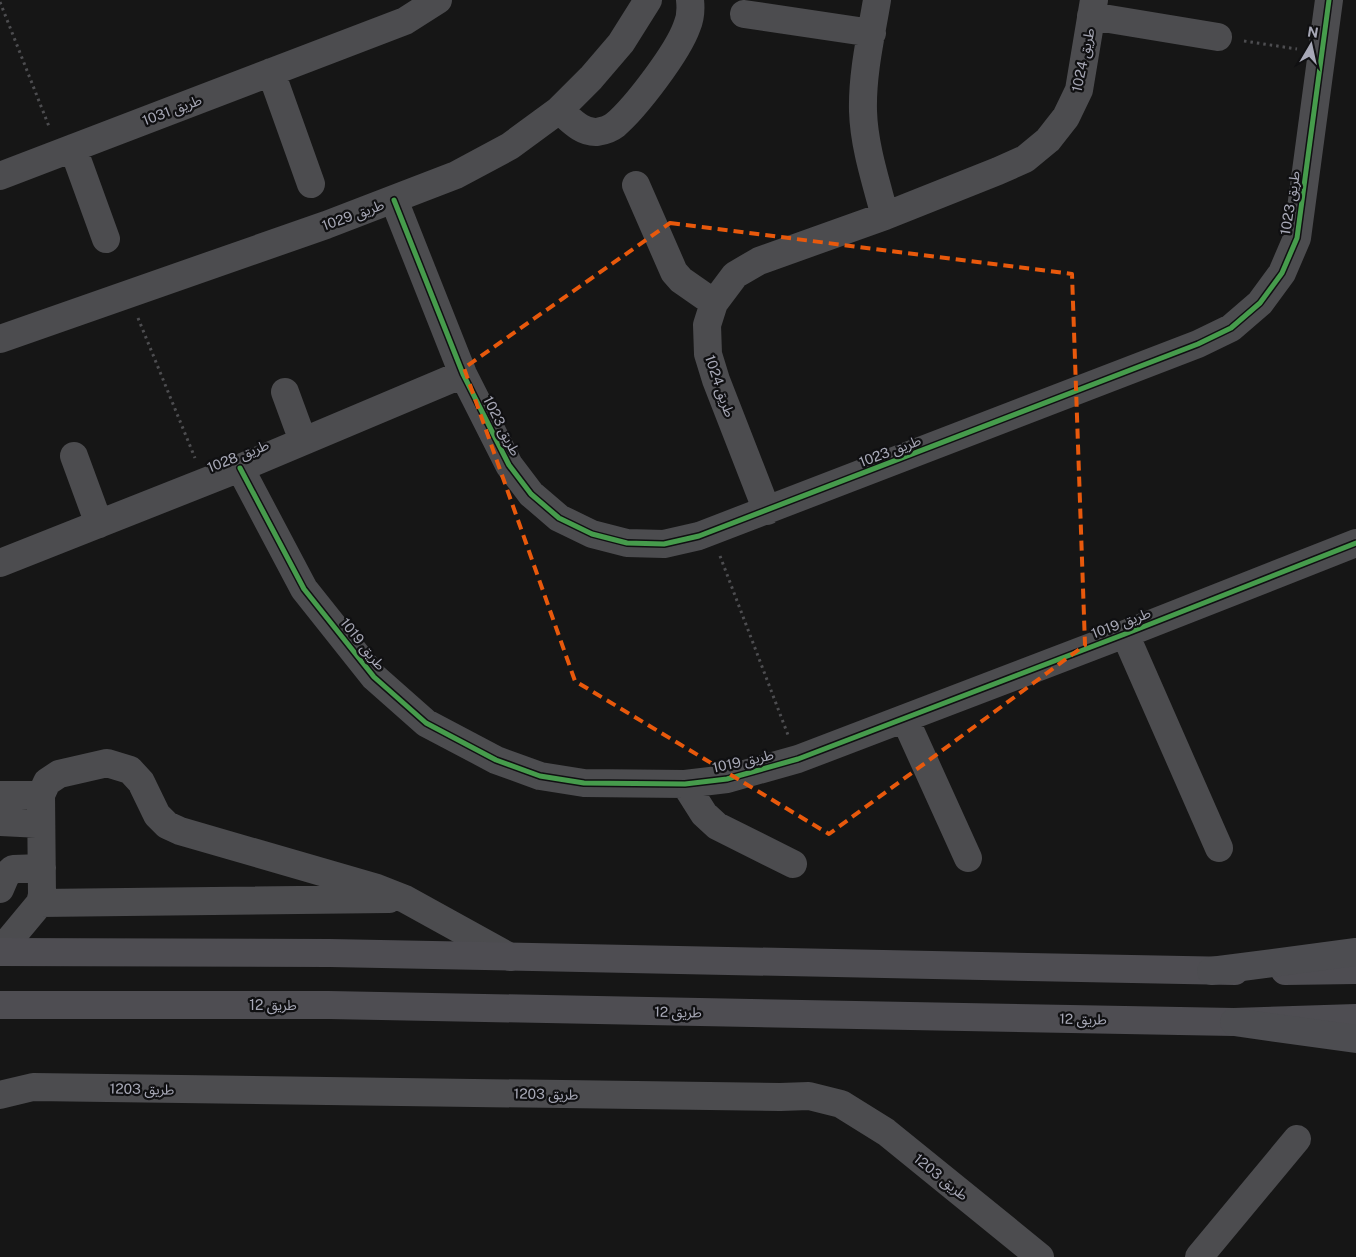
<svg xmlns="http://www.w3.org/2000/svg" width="1356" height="1257" viewBox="0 0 1356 1257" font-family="'Public Sans','Noto Sans Arabic',sans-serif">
	<rect width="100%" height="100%" fill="#161616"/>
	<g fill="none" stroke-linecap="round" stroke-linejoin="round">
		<path stroke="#4d4d50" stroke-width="3" stroke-dasharray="2.5 4" stroke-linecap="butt" d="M0,2L50,129
			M1244,41L1297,49
			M138,318L195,458
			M720,556L788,735"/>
		<path stroke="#4c4c4f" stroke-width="28" d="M877,0C871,36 862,74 863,111C864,146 876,182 885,216
			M744,14L872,33
			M1091,16L1218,37
			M271,72L311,184
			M559,110C570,119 581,133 597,132C603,131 610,129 615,125C636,107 678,52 687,26C691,17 691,9 690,0
			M73,148L106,239
			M0,176L405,21L438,0
			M636,185L674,272L681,280L714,303
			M394,200L463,374L509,465L531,494L559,518L592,534L627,543L664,544L699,536L1198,344L1231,328L1260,303L1282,273L1297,238L1329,0
			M0,339L326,225L456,175L510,146L559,110L591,78L621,43L648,0
			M285,392L303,441
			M74,456L99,524
			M240,468L304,589L374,677L426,723L496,760L540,776L584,783L685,784L727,779L798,759L1125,634L1356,543
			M767,511L716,380L708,354L707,325L714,303L735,275L759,261L885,216L998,171L1025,159L1048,140L1066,117L1079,90L1094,0
			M0,563L240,468L463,374
			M1125,634L1219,848
			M905,719L968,858
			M685,784L704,814L717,826L793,864
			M0,795H41
			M0,822L41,824
			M0,889L6,875L13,869L42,868
			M40,903L389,899
			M0,951L40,903L42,895L41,795L47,782L59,774L107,763L130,770L141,782L157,815L167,825L180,831L377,888L405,899L510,957
			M0,1095L33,1087L780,1097L809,1096L841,1104L886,1132L1040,1257
			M1199,1257L1297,1139"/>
		<path stroke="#4e4d52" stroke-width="28" d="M0,952L330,953L1235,971
			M1285,971L1356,970
			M0,1005H329L1234,1022L1356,1018"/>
		<path stroke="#4d4d51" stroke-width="28" d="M1211,971L1356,952
			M1234,1022L1356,1039"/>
		<defs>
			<path id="cycleway" d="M394,200L463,374L509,465L531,494L559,518L592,534L627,543L664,544L699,536L1198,344L1231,328L1260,303L1282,273L1297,238L1329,0
				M240,468L304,589L374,677L426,723L496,760L540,776L584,783L685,784L727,779L798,759L1125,634L1356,543"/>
		</defs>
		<use href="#cycleway" stroke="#101012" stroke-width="8"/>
		<use href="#cycleway" stroke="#469c4c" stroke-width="5"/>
	</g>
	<path fill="none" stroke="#e8590c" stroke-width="4" stroke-dasharray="10 6" stroke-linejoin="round" d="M670,223L1072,274L1085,645L829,834L575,681L464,368Z"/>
	<g text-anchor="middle" stroke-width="4.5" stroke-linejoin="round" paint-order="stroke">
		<g font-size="14" fill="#a7a8b6" stroke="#101012">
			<text transform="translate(1083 60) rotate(-78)" y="5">طريق 1024</text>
			<text transform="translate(172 110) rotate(-21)" y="5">طريق 1031</text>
			<text transform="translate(1290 203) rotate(-81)" y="5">طريق 1023</text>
			<text transform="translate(353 215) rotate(-20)" y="5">طريق 1029</text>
			<text transform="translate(720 386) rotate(71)" y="5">طريق 1024</text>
			<text transform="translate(502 426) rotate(63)" y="5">طريق 1023</text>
			<text transform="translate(890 451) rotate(-21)" y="5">طريق 1023</text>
			<text transform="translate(238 456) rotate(-22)" y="5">طريق 1028</text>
			<text transform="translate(1121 623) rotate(-21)" y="5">طريق 1019</text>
			<text transform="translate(363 644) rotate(51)" y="5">طريق 1019</text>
			<text transform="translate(743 761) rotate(-13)" y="5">طريق 1019</text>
			<text x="273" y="1010">طريق 12</text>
			<text transform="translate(678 1012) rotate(1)" y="5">طريق 12</text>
			<text transform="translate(1083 1019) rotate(1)" y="5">طريق 12</text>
			<text transform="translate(142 1089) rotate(1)" y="5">طريق 1203</text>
			<text transform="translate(546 1094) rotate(1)" y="5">طريق 1203</text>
			<text transform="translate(941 1177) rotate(39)" y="5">طريق 1203</text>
		</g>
	</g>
	<g transform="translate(1311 45) rotate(9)" stroke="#101012" stroke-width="4" paint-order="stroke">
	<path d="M0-4L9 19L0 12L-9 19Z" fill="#a7a8b6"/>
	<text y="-8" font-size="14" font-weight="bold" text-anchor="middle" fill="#a7a8b6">N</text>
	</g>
</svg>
